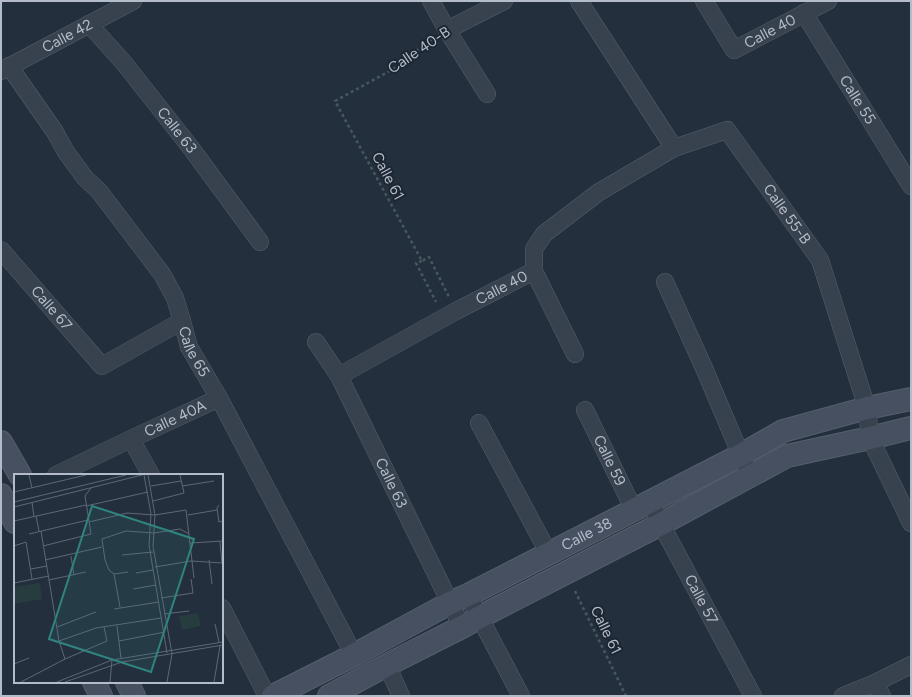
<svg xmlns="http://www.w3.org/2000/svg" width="912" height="697" viewBox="0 0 912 697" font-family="Figtree,sans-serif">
	<rect width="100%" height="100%" fill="#242f3e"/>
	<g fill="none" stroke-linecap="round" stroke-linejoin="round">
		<defs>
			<g id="street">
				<path d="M431,1L447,30L487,94"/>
				<path d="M579,1L674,148"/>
				<path id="s1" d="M704,1L734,50L828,1"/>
				<path id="s2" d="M804,13L911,186"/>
				<path id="s3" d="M89,24L124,63L191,148L260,242"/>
				<path d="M447,30L504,1"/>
				<path id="s4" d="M9,66L55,132L66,152L85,178L99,191L162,274L175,298L182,321L189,347L219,398L354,655"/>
				<path id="s5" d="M1,71L133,1"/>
				<path id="s6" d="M1,250L102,366L182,321"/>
				<path d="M534,271L575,354"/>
				<path d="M665,282L704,368L745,465"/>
				<path id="s7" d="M316,342L339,376L462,627"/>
				<path id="s8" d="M339,376L456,311L534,271V249L544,234L599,192L674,148L727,130L820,260L867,408L870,438L911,523"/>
				<path id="s9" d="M585,410L634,510"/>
				<path d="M479,423L549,554"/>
				<path d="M131,439L151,475"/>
				<path id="s10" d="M56,475L131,439L219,398"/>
				<path id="s11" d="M650,502L661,524L753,696"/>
				<path d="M468,595L521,696"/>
				<path d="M222,608L267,696"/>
				<path d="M387,665L401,696"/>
				<path d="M875,683L882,696"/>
				<path d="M843,696L875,683L911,665"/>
			</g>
			<g id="secondary">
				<path d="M1,442L20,475"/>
				<path d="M1,495L15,522"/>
				<path d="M94,682L101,696"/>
				<path d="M127,682L134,696"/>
				<path id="s12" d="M273,696L354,655L450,603L468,595L741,455L783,431L867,408L911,399"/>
				<path d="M329,696L387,665L462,627L480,617L661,524L787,456L870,438L911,428"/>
			</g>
		</defs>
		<use href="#street" stroke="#565f6c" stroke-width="18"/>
		<use href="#secondary" stroke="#565f6c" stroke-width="24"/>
		<path stroke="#44595c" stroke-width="2.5" stroke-dasharray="3 3" stroke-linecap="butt" d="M433,39L421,46L408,61L335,101L422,261L429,257L449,297
			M422,261L416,263L436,302
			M575,591L626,696"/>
		<use href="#street" stroke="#38414e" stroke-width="17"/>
		<use href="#secondary" stroke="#465061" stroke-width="22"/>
	</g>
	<g text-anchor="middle" stroke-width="4" stroke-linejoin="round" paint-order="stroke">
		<g font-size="15" fill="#b4bcc9" stroke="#1d2633">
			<text dy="5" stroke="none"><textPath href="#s1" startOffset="98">Calle 40</textPath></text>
			<text dy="5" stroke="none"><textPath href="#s5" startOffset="75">Calle 42</textPath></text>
			<text transform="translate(419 50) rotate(-34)" y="5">Calle 40-B</text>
			<text dy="5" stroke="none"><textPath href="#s2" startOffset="102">Calle 55</textPath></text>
			<text dy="5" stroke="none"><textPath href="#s3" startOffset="138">Calle 63</textPath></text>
			<text transform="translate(388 176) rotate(62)" y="5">Calle 61</text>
			<text dy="5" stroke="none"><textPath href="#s8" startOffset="577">Calle 55-B</textPath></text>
			<text dy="5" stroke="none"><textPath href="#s8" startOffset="185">Calle 40</textPath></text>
			<text dy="5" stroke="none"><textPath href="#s6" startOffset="77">Calle 67</textPath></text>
			<text dy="5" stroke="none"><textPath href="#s4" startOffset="343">Calle 65</textPath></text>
			<text dy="5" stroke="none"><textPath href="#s10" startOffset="132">Calle 40A</textPath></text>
			<text dy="5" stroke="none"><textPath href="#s9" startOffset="56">Calle 59</textPath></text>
			<text dy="5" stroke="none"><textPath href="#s7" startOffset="160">Calle 63</textPath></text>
			<text dy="5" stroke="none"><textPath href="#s12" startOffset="353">Calle 38</textPath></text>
			<text dy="5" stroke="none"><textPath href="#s11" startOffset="110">Calle 57</textPath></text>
			<text transform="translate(606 630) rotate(64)" y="5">Calle 61</text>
		</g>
	</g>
	<g transform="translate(14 474)">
		<rect width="209" height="209" fill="#242f3e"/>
		<path d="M26,109L28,125L0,130V113ZM184,139L187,152L168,156L165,142Z" fill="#263c3f"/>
		<path fill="none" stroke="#5e6776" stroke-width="1" d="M15,1L18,14M130,1L137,40L135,71L153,179M134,1L141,41L139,72L158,180L153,208M137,12L167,7M168,12L200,7M0,18L72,1M139,27L170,19L166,1M0,28L112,1M18,28L20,43M205,31L203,34L205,48L209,47M72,32L134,18M0,33L128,1M174,41L203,36M22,42L25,57M0,47L72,31M75,48L113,39L141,41L172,36L180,104M27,57L45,167L51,185M15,60L74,46M206,68L208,89M176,69L209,67M0,72L12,68L18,105M29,72L77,60L71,22L77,14M108,81L139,78M57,82L60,101M31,86L88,73M195,86L198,110M141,93L177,87L209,89M17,95L33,92M122,99L139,96M100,100L114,98M35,106L72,98M0,109L35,102M119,115L142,111M147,124L179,119L177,105M106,133L100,100L95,96L91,86L88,65L112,57L140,59L166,55L175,60M100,135L145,128M150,140L175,137M201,150L205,168M103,152L107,184M43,153L82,138M45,167L82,154L147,144M105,167L151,158M0,190L15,184M7,208L51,185L93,167L90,153M43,208L98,186L209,168M51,208L108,188L209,171M96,208L98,186M200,208L206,172"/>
		<path fill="#308480" fill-opacity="0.15" stroke="#308480" stroke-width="2" d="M78,32L180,65L137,198L35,165Z"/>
		<rect width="209" height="209" fill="none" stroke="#b4bcc9" stroke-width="2"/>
	</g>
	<rect width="912" height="697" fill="none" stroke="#b4bcc9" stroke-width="4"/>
</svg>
